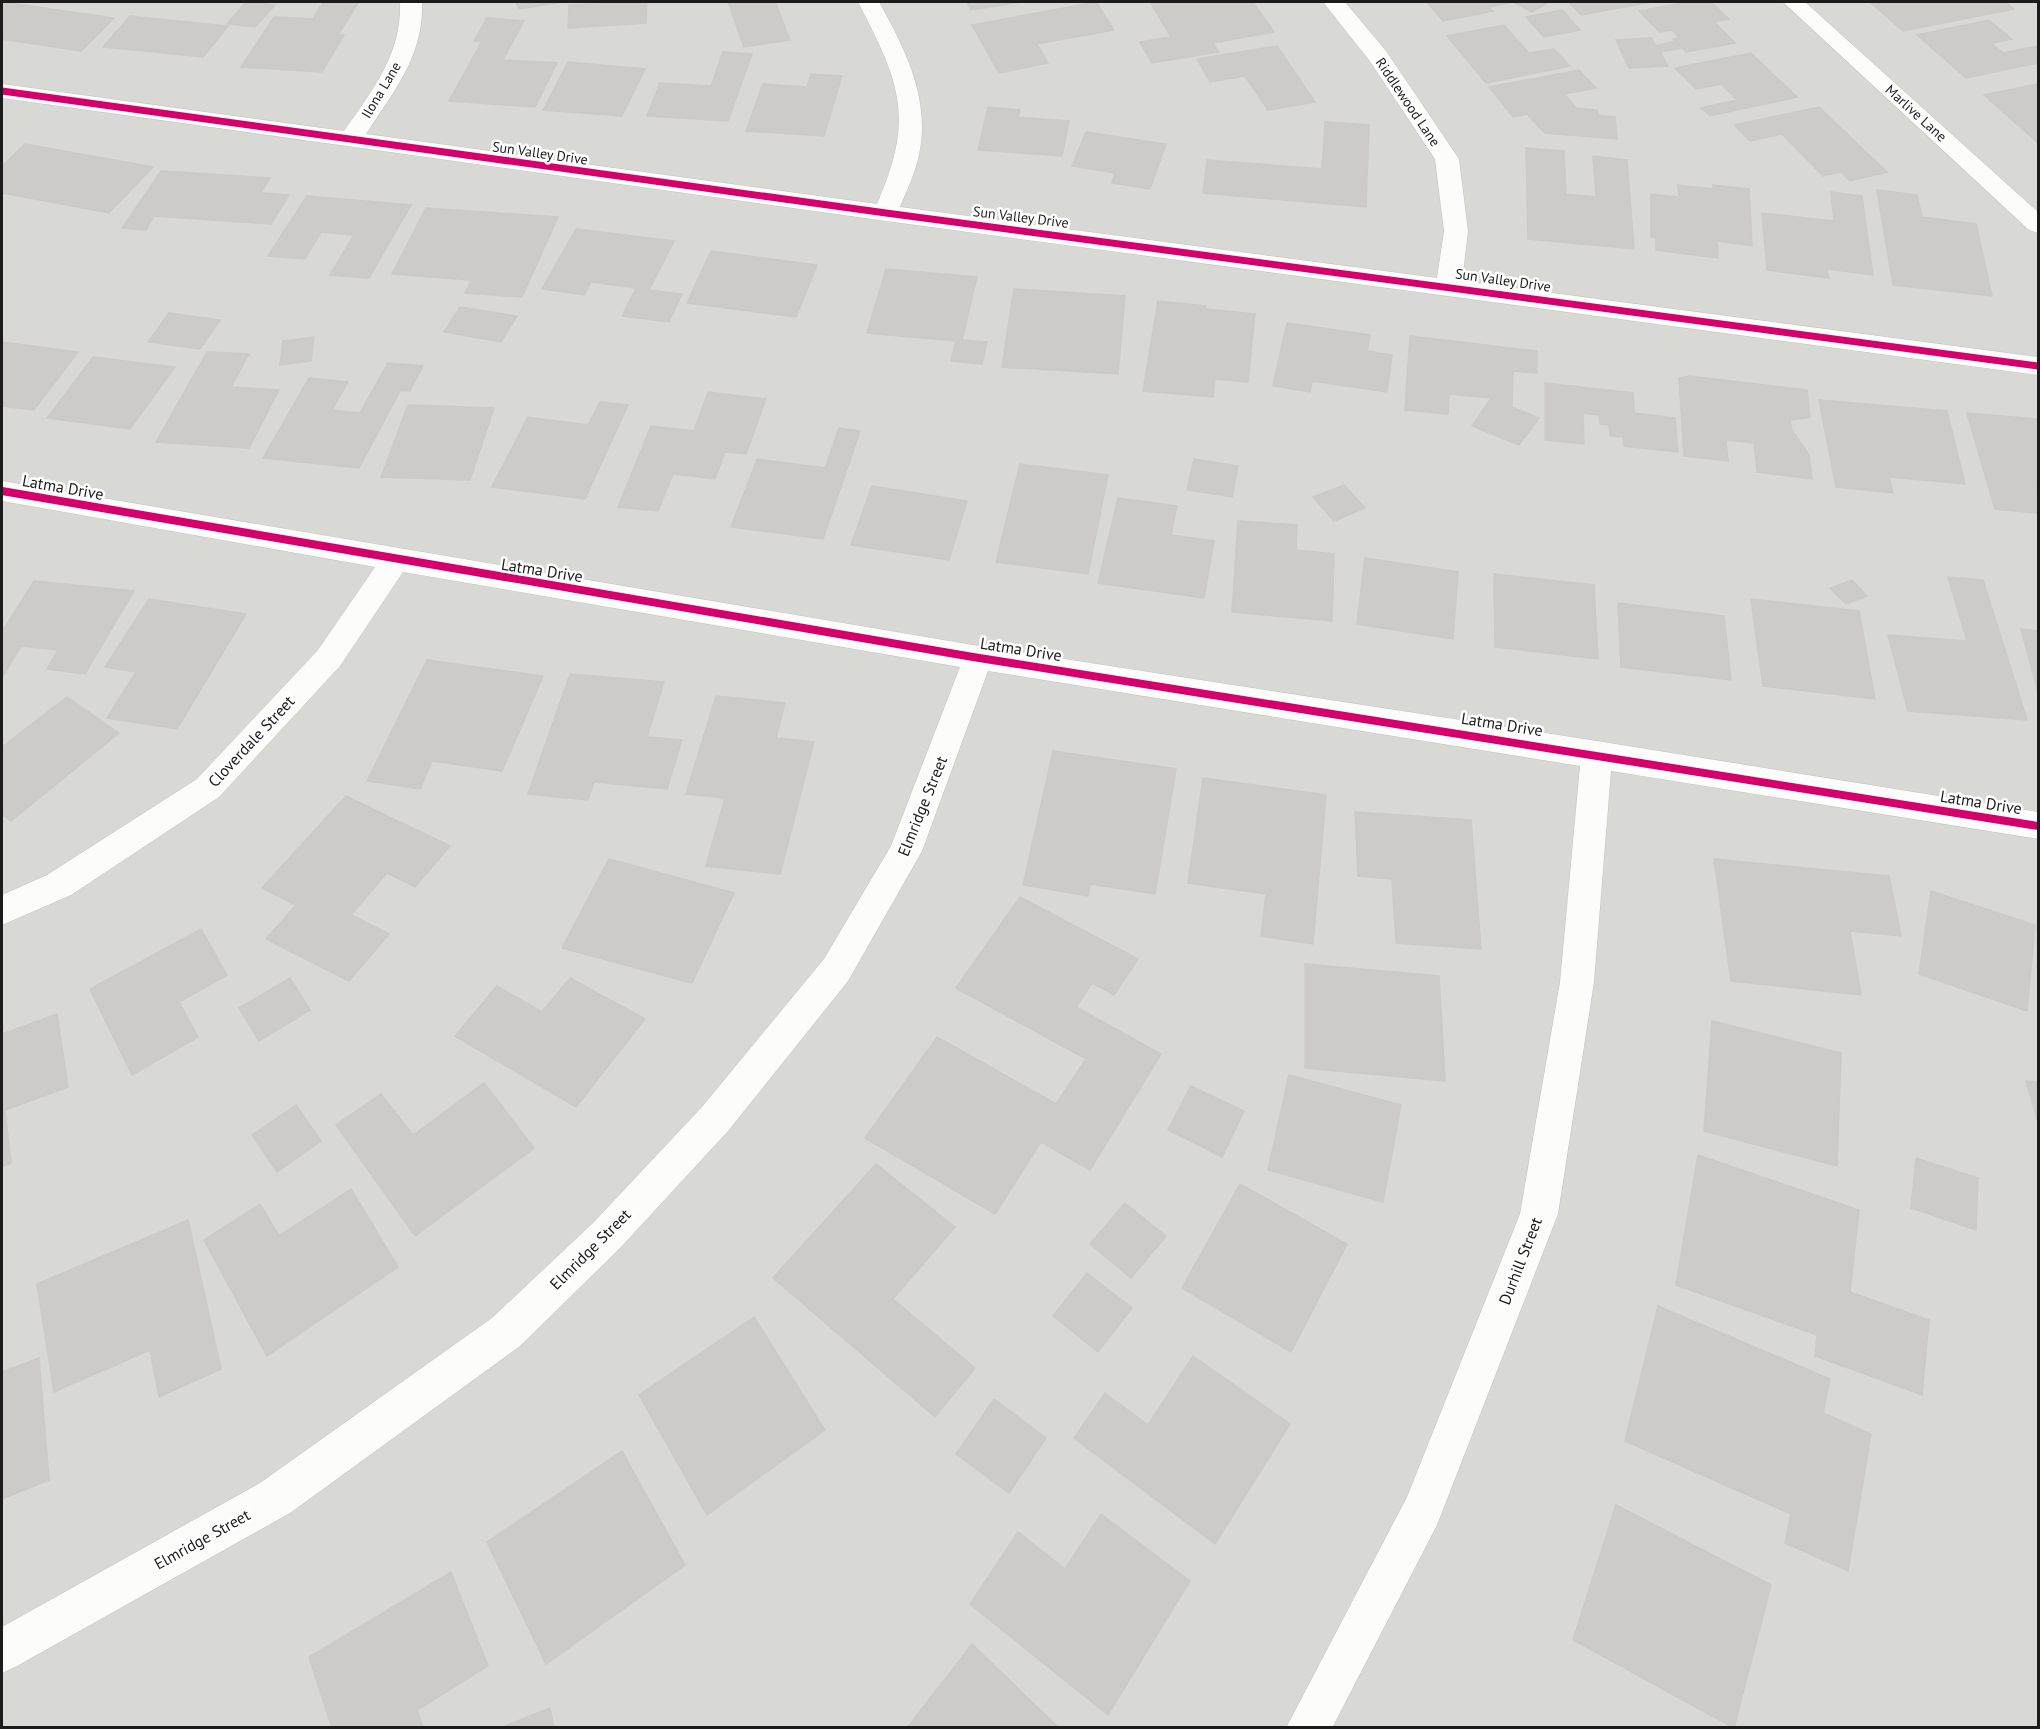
<svg xmlns="http://www.w3.org/2000/svg" width="2040" height="1729" viewBox="0 0 2040 1729" font-family="'PT Sans',sans-serif">
	<rect width="100%" height="100%" fill="#e9e9e4"/>
	<path fill="#d8d8d5" d="M2,2H2038V1727H2Z"/>
	<path fill="#cccbc7" stroke="#cccac6" stroke-width="1.5" d="M2,2L114,18L81,51L2,39Z
		M246,2L275,5L255,27L227,24Z
		M323,2L358,3L338,35H344L322,72L241,67L274,17L313,19Z
		M516,2H562L519,9Z
		M647,2L646,23L568,28L569,5Z
		M728,2H775L790,40L744,47Z
		M967,2H1021L971,10Z
		M1096,2L1114,30L1037,44L1048,63L999,73L972,25Z
		M1150,2H1253L1274,32L1213,43L1219,52L1152,63L1140,42L1171,37Z
		M1427,2H1484L1493,11L1443,21Z
		M1484,2H1549L1532,12L1513,2L1489,7Z
		M1569,2H1652L1581,15Z
		M1688,2H1711L1729,19L1714,22L1735,43L1686,52L1673,39L1679,38L1672,30L1660,32L1639,11Z
		M1870,2H2005L2014,9L1903,31Z
		M1562,10L1580,30L1544,37L1526,17Z
		M130,16L228,26L203,57L103,47Z
		M487,18L524,21L503,60L557,63L535,107L449,101L482,41H474Z
		M1989,20L2012,39L1991,43L2003,53L2038,46V63L1966,78L1917,35Z
		M1504,25L1529,53L1554,49L1570,66L1486,83L1447,36Z
		M1651,38L1656,46L1675,41L1682,48L1660,52L1668,66L1629,68L1616,40Z
		M1277,46L1315,102L1268,110L1245,76L1210,82L1197,59Z
		M723,52L752,54L728,121L647,116L660,83L711,86Z
		M1751,53L1797,97L1710,116L1701,108L1737,100L1721,84L1696,89L1675,68Z
		M568,62L645,69L622,116L543,110Z
		M1579,70L1596,88L1564,94L1576,108L1597,110L1598,115L1615,117L1617,139L1545,133L1527,114L1513,117L1489,87Z
		M811,74L842,76L824,136L746,131L763,84L807,87Z
		M2038,84V143L1984,95Z
		M988,107L1020,110L1018,117L1069,121L1062,156L978,150Z
		M1819,107L1887,172L1850,181L1841,172L1823,176L1782,134L1750,141L1734,125Z
		M1325,122L1369,125L1366,207L1203,193L1207,160L1322,169Z
		M1086,132L1166,144L1150,189L1112,183L1115,173L1072,166Z
		M25,144L153,167L109,213L2,193V166Z
		M1526,148L1564,151L1566,194L1596,197L1593,156L1627,160L1634,249L1528,239Z
		M161,171L270,178L261,193L289,195L271,224L154,216L146,230L122,228Z
		M1678,185L1713,189V185L1749,189L1752,246L1717,241L1718,258L1656,250V238L1651,237V194L1679,197Z
		M1877,190L1917,195L1922,217L1976,224L1992,296L1893,285Z
		M1831,192L1862,196L1873,275L1827,269L1829,278L1767,270L1762,213L1834,221Z
		M307,196L411,205L369,278L330,275L354,235L321,232L305,259L268,256Z
		M426,208L558,217L522,297L465,293L472,280L392,274Z
		M576,229L674,241L649,290L682,294L669,322L622,316L636,288L591,282L584,295L542,289Z
		M711,251L817,265L796,317L687,303Z
		M886,269L977,277L962,340L987,342L982,364L951,361L956,341L867,333Z
		M1014,289L1125,296L1118,374L1002,367Z
		M1158,301L1206,306V309L1255,314L1248,382L1215,379L1213,397L1143,391Z
		M460,307L517,316L501,342L444,332Z
		M169,313L220,320L200,349L148,342Z
		M1287,323L1370,335L1367,351L1392,355L1387,392L1312,381L1310,392L1273,386Z
		M1410,336L1537,351V373L1513,371L1512,407L1539,418L1519,445L1472,426L1491,398L1449,394L1448,414L1405,410Z
		M314,337L311,361L280,365L283,341Z
		M2,342L78,352L34,410L2,406Z
		M207,352L249,354L231,387L279,390L249,448L156,442Z
		M93,357L175,367L130,429L47,418Z
		M388,363L423,366L410,391H400L359,468L263,458L309,378L348,382L332,410L360,413Z
		M1689,376L1807,390L1810,417L1790,420L1792,430L1809,455L1812,479L1757,472L1754,443L1726,440L1728,461L1684,456L1679,378Z
		M1545,383L1633,393L1634,413L1675,418L1678,452L1624,446L1623,437L1610,436L1609,425L1600,424L1599,415L1583,413L1584,444L1545,440Z
		M708,392L766,399L746,454L725,452L715,479L673,474L658,511L618,507L651,426L694,431Z
		M1819,400L1947,411L1965,484L1889,477L1893,493L1836,487Z
		M600,402L628,405L585,499L492,487L528,417L588,425Z
		M408,405L494,408L470,480L381,477Z
		M1967,413L2038,419V483H2036L2038,491V513L1995,509Z
		M839,428L860,431L823,539L731,527L757,459L825,468Z
		M1194,459L1238,466L1232,497L1187,490Z
		M1020,464L1108,475L1088,574L996,562Z
		M1344,485L1365,508L1334,521L1313,497Z
		M872,486L967,501L949,560L851,545Z
		M1118,498L1177,506L1171,535L1214,541L1204,598L1098,583Z
		M1238,521L1297,525L1296,550L1334,554L1332,621L1232,612Z
		M1365,558L1458,572L1453,639L1357,624Z
		M1494,574L1594,585L1598,659L1495,647Z
		M1948,577L1983,580L2027,720L1908,711L1888,635L1967,641Z
		M1852,580L1867,596L1846,604L1830,588Z
		M34,581L134,591L85,674L47,669L58,650L21,646L2,678V632Z
		M149,599L246,614L177,729L107,718L136,672L105,667Z
		M1751,599L1859,611L1875,699L1763,686Z
		M1618,603L1724,616L1731,680L1621,667Z
		M2021,629L2038,631V692Z
		M427,660L543,676L502,771L432,761L420,789L367,781Z
		M570,674L664,682L647,737L682,740L667,789L594,782L588,800L528,794Z
		M716,696L785,703L776,738L814,742L780,874L706,866L725,798L686,794Z
		M67,697L119,733L11,821L2,814V747Z
		M1053,751L1176,769L1155,894L1090,884L1088,896L1023,885Z
		M1203,778L1326,795L1313,944L1261,936L1266,894L1188,883Z
		M346,796L450,846L415,887L387,873L351,915L389,934L349,981L266,939L296,905L262,888Z
		M1355,812L1471,820L1481,949L1396,943L1392,879L1358,876Z
		M609,859L734,893L692,983L562,948Z
		M1714,859L1889,876L1901,936L1850,931L1861,995L1731,981Z
		M1931,891L2035,925L2027,1011L1919,974Z
		M1020,897L1138,959L1114,995L1092,983L1076,1007L1161,1054L1090,1170L1041,1142L995,1214L865,1138L937,1037L1056,1104L1086,1059L956,988Z
		M201,929L227,975L179,1002L198,1037L132,1075L90,989Z
		M1305,964L1439,976L1445,1081L1305,1068Z
		M290,978L310,1010L259,1041L239,1008Z
		M570,978L645,1019L576,1107L455,1036L497,986L542,1012Z
		M57,1014L68,1087L5,1110L11,1163L2,1167V1034Z
		M1712,1021L1841,1053L1837,1166L1704,1131Z
		M1289,1075L1401,1105L1383,1202L1268,1170Z
		M2026,1081L2038,1082V1122Z
		M484,1083L534,1148L415,1236L336,1125L381,1094L413,1135Z
		M1191,1086L1244,1111L1222,1157L1168,1130Z
		M296,1105L321,1141L277,1172L252,1135Z
		M1698,1155L1859,1210L1850,1292L1929,1320L1922,1395L1815,1356L1817,1335L1676,1285Z
		M1916,1158L1978,1178L1976,1230L1911,1208Z
		M876,1164L955,1227L893,1299L975,1368L935,1417L773,1278Z
		M1240,1184L1347,1244L1291,1352L1182,1288Z
		M351,1189L398,1267L267,1356L204,1240L260,1204L279,1236Z
		M1125,1203L1166,1236L1131,1278L1090,1244Z
		M188,1220L221,1369L159,1397L150,1350L54,1392L37,1284Z
		M1087,1273L1132,1308L1098,1352L1053,1316Z
		M1658,1306L1830,1379L1823,1413L1871,1434L1848,1571L1785,1543L1791,1514L1625,1441Z
		M754,1317L825,1430L707,1515L639,1395Z
		M1193,1356L1290,1424L1215,1544L1074,1438L1105,1393L1148,1425Z
		M39,1358L49,1480L2,1499V1372Z
		M994,1399L1046,1438L1009,1493L956,1454Z
		M622,1451L685,1565L546,1664L487,1542Z
		M1616,1505L1771,1585L1734,1728L1573,1640Z
		M1101,1514L1190,1581L1108,1715L970,1604L1018,1532L1065,1569Z
		M451,1572L488,1666L417,1710L423,1728H332L309,1657Z
		M972,1644L1059,1728H907Z
		M550,1708L554,1728H500Z"/>
	<g fill="none" stroke-linecap="round" stroke-linejoin="round">
		<defs>
			<path id="minor" d="M400,2H422C424,56 394,91 366,134L877,204C915,117 900,83 858,2H879C905,49 931,99 919,155C915,173 907,190 900,207L1437,278L1444,231L1435,159L1369,60L1323,2H1345L1386,51L1459,159L1468,231L1462,281L2038,357V375L886,221L2,98V84L344,131C372,91 402,54 400,2Z
				M1783,2H1805L2038,212V233L2029,230Z
				M2,481L973,645L1597,741L2038,812V839L1611,771L1594,982L1558,1214L1437,1525L1332,1728H1286L1407,1497L1520,1214L1560,982L1580,766L988,671L922,851L848,981L728,1131L620,1248L520,1346L290,1513L17,1666L2,1673V1627L260,1483L492,1318L594,1222L702,1107L824,959L891,846L960,667L403,572L340,666L219,797L71,895L2,925V895L47,875L197,779L318,650L375,567L2,501Z"/>
		</defs>
		<use href="#minor" stroke="#c2c2c0" stroke-width="1"/>
		<use href="#minor" fill="#fcfcfb" fill-rule="evenodd"/>
		<defs>
			<path id="cycleway-far1" d="M2,91L886,213L2038,366"/>
			<path id="cycleway" d="M2,491L973,657L2038,826"/>
		</defs>
		<use href="#cycleway-far1" stroke="#fff" stroke-width="10"/>
		<use href="#cycleway" stroke="#fff" stroke-width="12"/>
		<use href="#cycleway-far1" stroke="#d6006c" stroke-width="7"/>
		<use href="#cycleway" stroke="#d6006c" stroke-width="8"/>
	</g>
	<g text-anchor="middle" stroke-width="5" stroke-linejoin="round" paint-order="stroke">
		<g font-size="14" fill="#1b1b1b" stroke="#fff">
			<text transform="translate(381 90) rotate(-59)" y="5">Ilona Lane</text>
			<text transform="translate(1408 102) rotate(56)" y="5">Riddlewood Lane</text>
			<text transform="translate(1916 113) rotate(42)" y="5">Marlive Lane</text>
			<text transform="translate(540 153) rotate(8)" y="5">Sun Valley Drive</text>
			<text transform="translate(1021 217) rotate(7)" y="5">Sun Valley Drive</text>
			<text transform="translate(1503 280) rotate(8)" y="5">Sun Valley Drive</text>
		</g>
		<g font-size="16" fill="#1b1b1b" stroke="#fff">
			<text transform="translate(63 487) rotate(10)" y="6">Latma Drive</text>
			<text transform="translate(542 570) rotate(9)" y="6">Latma Drive</text>
			<text transform="translate(1021 649) rotate(9)" y="6">Latma Drive</text>
			<text transform="translate(1502 724) rotate(9)" y="6">Latma Drive</text>
			<text transform="translate(251 741) rotate(-47)" y="6">Cloverdale Street</text>
			<text transform="translate(1981 802) rotate(9)" y="6">Latma Drive</text>
			<text transform="translate(922 806) rotate(-68)" y="6">Elmridge Street</text>
			<text transform="translate(590 1249) rotate(-45)" y="6">Elmridge Street</text>
			<text transform="translate(1520 1261) rotate(-69)" y="6">Durhill Street</text>
			<text transform="translate(202 1539) rotate(-29)" y="6">Elmridge Street</text>
		</g>
	</g>
	<rect width="2040" height="1729" fill="none" stroke="#1b1b1b" stroke-width="6"/>
</svg>
